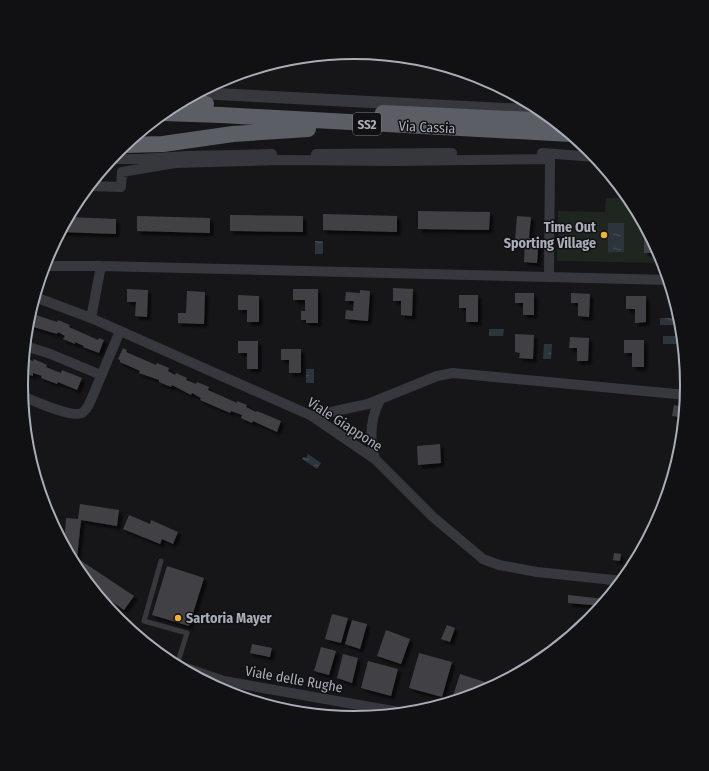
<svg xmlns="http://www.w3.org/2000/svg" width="709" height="771" viewBox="0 0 709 771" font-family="'Fira Sans Condensed',sans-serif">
	<defs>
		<pattern id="water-ripples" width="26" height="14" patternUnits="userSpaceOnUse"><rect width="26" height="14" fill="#2c353c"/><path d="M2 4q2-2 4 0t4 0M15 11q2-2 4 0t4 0" fill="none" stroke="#485056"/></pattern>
		<filter id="shadow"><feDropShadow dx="3.5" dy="3.5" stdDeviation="1" flood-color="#0009"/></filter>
	</defs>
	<rect width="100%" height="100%" fill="#161618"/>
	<path fill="#1e261f" d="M606,198H630L664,263L557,261L558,211L605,212Z"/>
	<path fill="url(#water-ripples)" d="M608,223H624V252H608Z
		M315,241H323V254H315Z
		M660,318H674V325H660Z
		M489,329H504L503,336H489Z
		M663,336H681L682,344H663Z
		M544,344H552L551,359H543Z
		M306,369H314V383H306Z
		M308,454L321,463L317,469L302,459L304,457L306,458Z"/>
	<path fill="#404145" filter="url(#shadow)" d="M633,202L636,208L641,217H632Z
		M418,211L490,212L489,230L418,229Z
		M323,214L397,216V232L323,230Z
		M230,215L303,216V232L230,231Z
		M137,216L210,218V233L137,231Z
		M517,216L531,217L529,238H539L537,263L524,262L525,241L515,240Z
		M68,217L116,219V234L60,232Z
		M644,224L660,253H644Z
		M393,288L413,289L412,316L401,315V301H393Z
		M127,289L148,290L147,317L135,316L136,302H127Z
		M293,289H318V323H306V320H301V311H305V300H293Z
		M360,290L370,291L368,321L345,319L346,310L353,311L354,301H345L346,292L360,293Z
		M187,291L205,292L204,324L178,323V313H186Z
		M515,293H534V315H523V303H515Z
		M571,293L590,294L589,317L578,316V303H571Z
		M673,294H674L679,311H673Z
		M238,295L259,296V322H247V310H238Z
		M459,295H478V322H466V308H459Z
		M626,296H646V322L635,323V309H626Z
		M30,313L57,322L58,320L70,325L69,327L98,340L99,338L104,340L99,353L83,347L84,346L75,342V344L63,339L65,336L58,332L57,334L27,325Z
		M515,334L534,335L533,359L519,358L520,353L515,352Z
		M570,337L589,338L588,361H577V348H569Z
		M624,340H644V367H632V353H624Z
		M238,341H258V369H247V353H238Z
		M678,347H684L685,360H678Z
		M123,348L127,350L126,352L156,365L157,363L169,368L168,371L175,375L176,373L187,378L186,380L196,384L197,382L209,387L208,390L237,403V401L247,405L246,407L256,412L257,411L281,421L277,432L253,421L252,423L241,418L242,415L231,411L230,413L200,400L201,398L192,393L191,395L172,385L171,387L159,382V380L139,373L140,371L120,362V360L118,359Z
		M281,349H301V373H289V360H281Z
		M24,358L33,361L34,359L47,365L46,367L61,373L62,370L82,378L77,390L58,382L57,384L41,378L42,376L33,373V376L22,373Z
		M674,405L686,408L683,432L676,430L679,417L672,416Z
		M440,444L441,463L418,465L417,446Z
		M80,504L119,510L117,526L81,520L77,558L70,557L64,546L66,518L78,519Z
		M129,515L150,524L151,520L178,532L173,544L162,539L160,544L123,529Z
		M614,553L621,554L620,561L613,560Z
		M77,558L134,596L124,610L91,587L77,571L73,564Z
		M167,566L204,578L189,626L152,615Z
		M568,595L605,599V603L603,606L568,603Z
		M332,614L348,618L341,643L325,639Z
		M352,620L367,624L360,649L345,644Z
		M447,625L455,628L450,642L441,639Z
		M386,630L410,639L401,664L377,656Z
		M252,644L272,648L270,657L250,653Z
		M321,647L336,651L329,675L314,671Z
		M419,653L452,662L442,697L409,688Z
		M343,654L358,658L352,683L337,678Z
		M368,661L398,669L391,696L361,688Z
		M460,674L488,683L486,692L464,699L453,696Z
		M291,707L318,715L289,713Z"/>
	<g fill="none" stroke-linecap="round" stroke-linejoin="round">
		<path stroke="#37383d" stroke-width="5" d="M161,561L144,621L187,633L177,665"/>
		<path stroke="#37383d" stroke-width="10" d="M542,153L596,157
			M316,154L452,153
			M112,159H140L187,156L272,154
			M89,186L121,187L122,172L175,163L280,160L394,161L550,159L549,277
			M44,266H101L669,280
			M35,297L91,318L312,416L375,459L433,517L483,559L499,565L537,572L623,581
			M91,318L101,266
			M25,346L48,353L101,375
			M22,396C34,401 71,418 82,413C86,410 89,405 91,400L120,331
			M312,416L368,404L437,376L453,373L687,395
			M375,459C369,438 370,419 380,400
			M161,656L177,665L224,681L410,714"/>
		<path stroke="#37383d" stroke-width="12" d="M197,93L544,111"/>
		<path stroke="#5b5e65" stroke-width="16" d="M180,103L206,104
			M163,113L221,115L571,134
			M383,113L555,121
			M125,145L163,144L233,134L308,129"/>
	</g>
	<g fill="#f2b134" stroke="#111113" stroke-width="1.5">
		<circle cx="604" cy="235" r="4"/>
		<circle cx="178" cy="618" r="4"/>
	</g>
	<g text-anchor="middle" stroke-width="3" stroke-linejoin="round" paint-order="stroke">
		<rect fill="#111113" stroke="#7b7e86" stroke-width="1" x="353" y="113" width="28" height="22" rx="3"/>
		<g font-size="13" font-weight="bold" fill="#a8adb8">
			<text x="367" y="129">SS2</text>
		</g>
		<g font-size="14" fill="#a8adb8" stroke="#111113">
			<text transform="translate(427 127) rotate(3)" y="5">Via Cassia</text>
			<text transform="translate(345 424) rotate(33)" y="5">Viale Giappone</text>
			<text transform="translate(294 679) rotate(10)" y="5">Viale delle Rughe</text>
		</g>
		<g font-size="14" font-weight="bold" fill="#a8adb8" stroke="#111113" text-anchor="end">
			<text x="596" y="232">Time Out<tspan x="596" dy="16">Sporting Village</tspan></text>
			<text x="186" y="623" text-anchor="start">Sartoria Mayer</text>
		</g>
	</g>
	<path d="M0 0H709V771H0ZM28 385a326 326 0 1 1 652 0a326 326 0 1 1-652 0Z" fill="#111113" fill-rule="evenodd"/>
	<path fill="none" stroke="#a8adb8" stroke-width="2" d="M28 385a326 326 0 1 1 652 0a326 326 0 1 1-652 0Z"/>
</svg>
